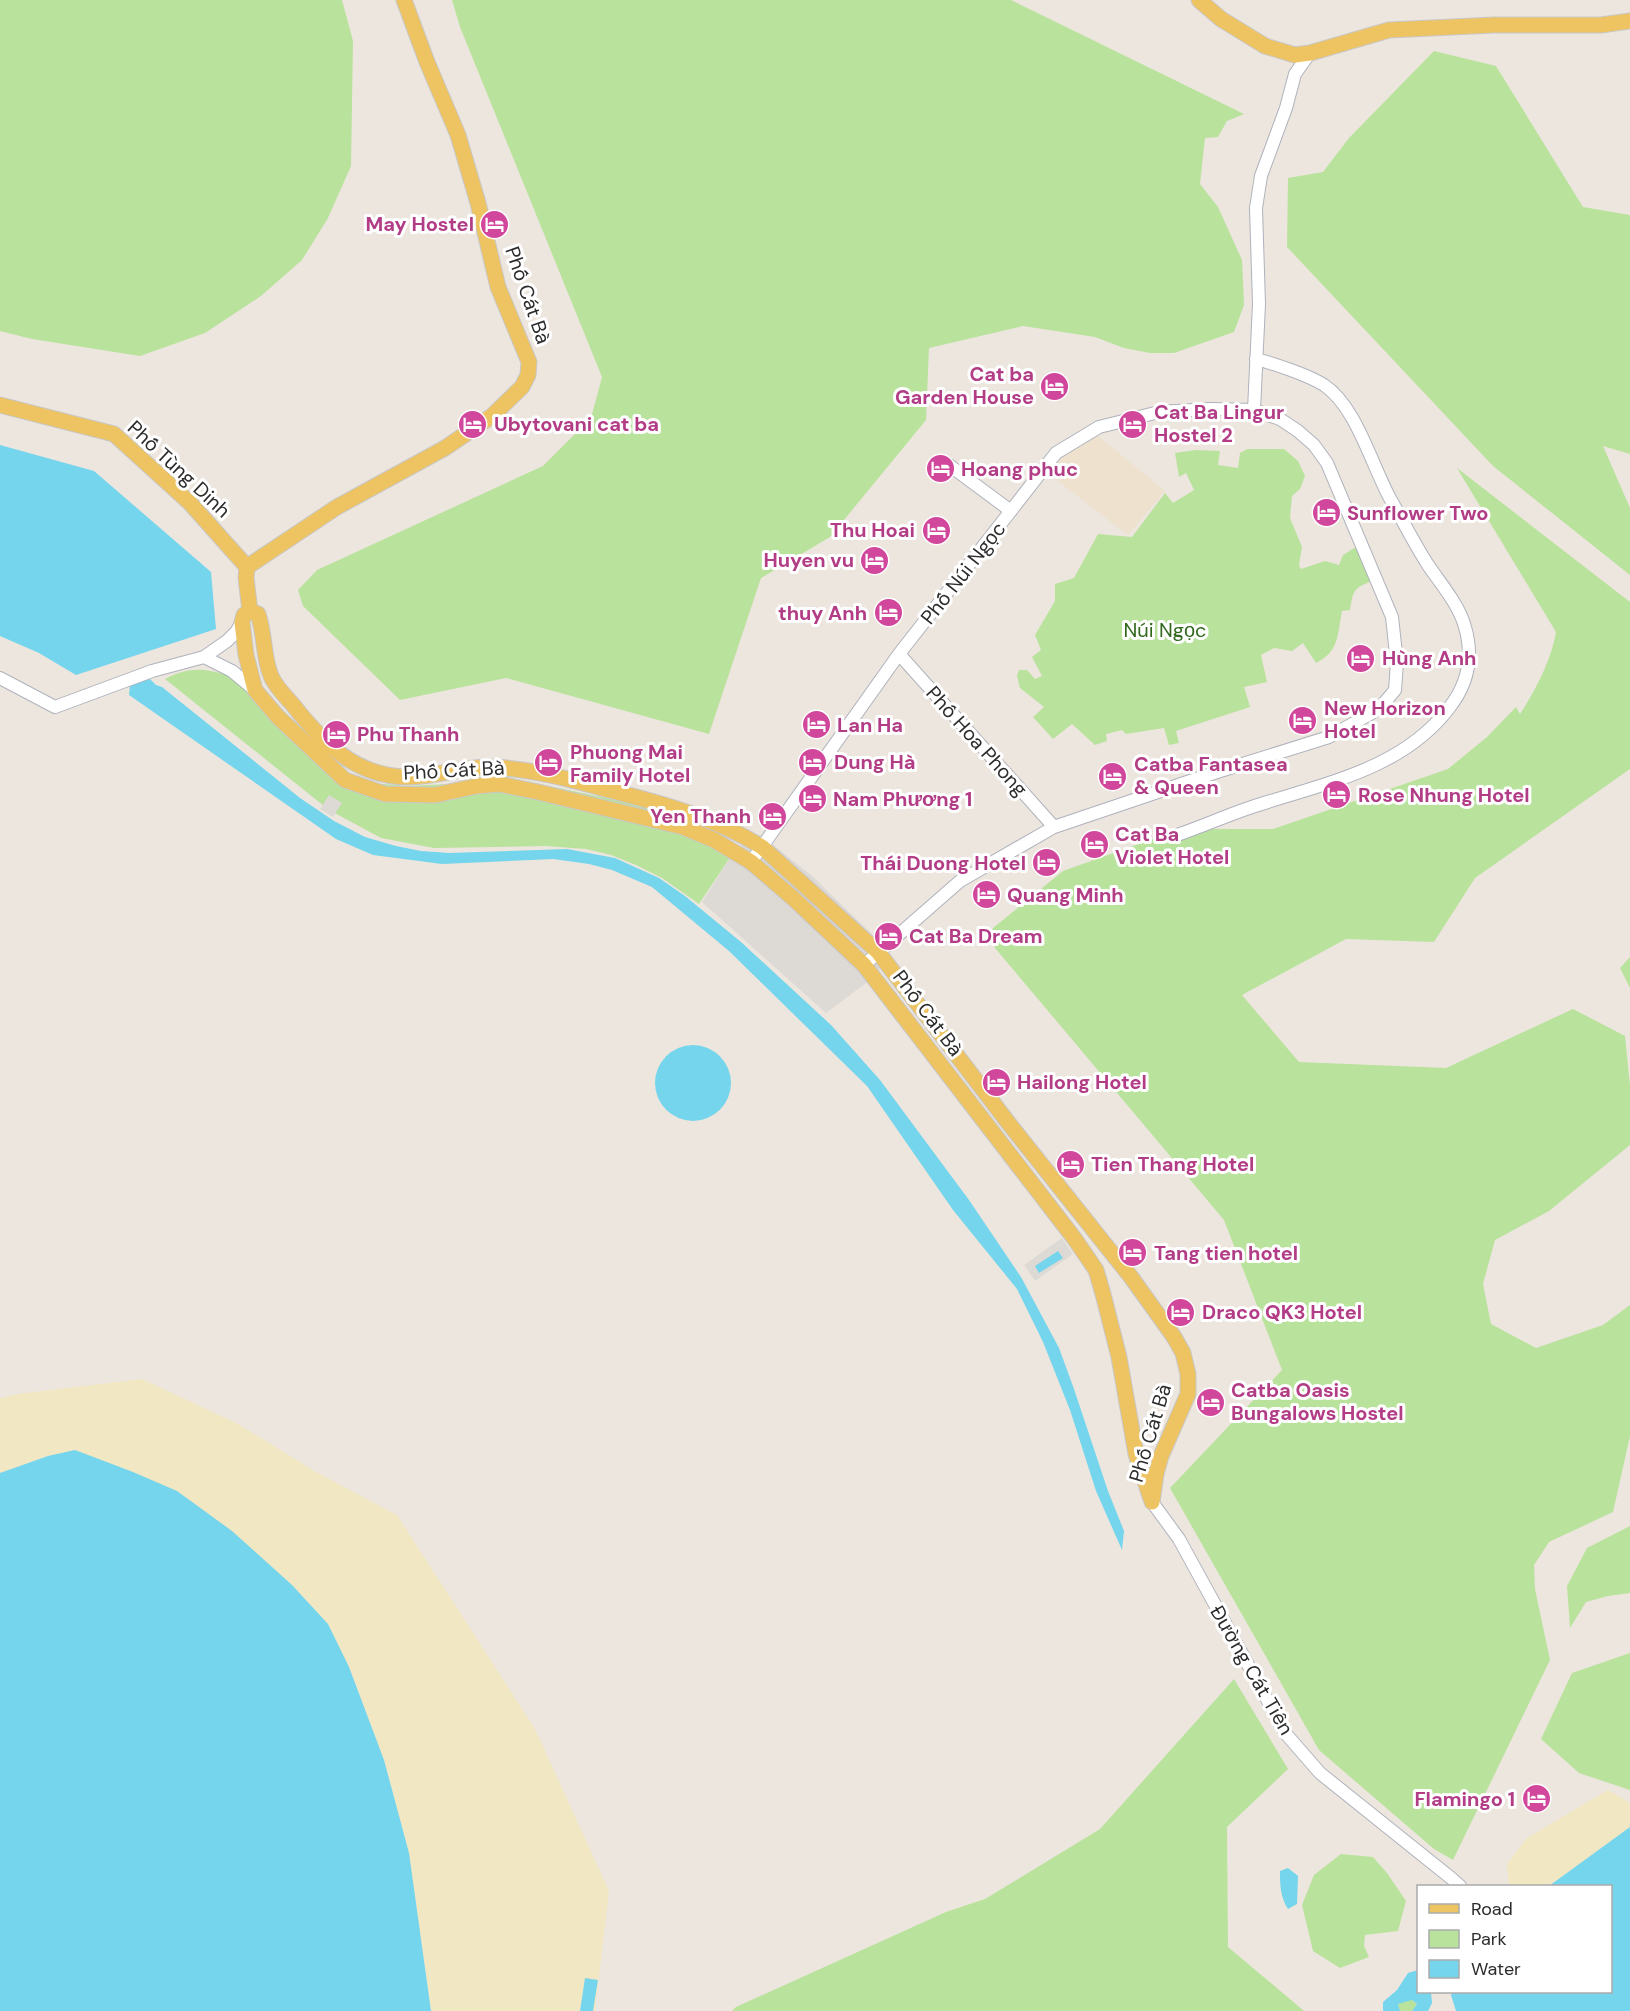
<svg xmlns="http://www.w3.org/2000/svg" width="1630" height="2011" viewBox="0 0 1630 2011" font-family="'DM Sans',sans-serif">
	<rect width="100%" height="100%" fill="#ede6de"/>
	<path fill="#eee2ce" d="M1097,435L1165,491L1128,535L1049,474L1061,458Z"/>
	<path fill="#b9e29c" d="M0,0H342L353,41L351,166L328,218L302,260L261,296L205,333L140,356L32,339L0,331Z
		M452,0H1011L1244,114L1227,121L1218,137L1205,138L1200,184L1218,207L1242,260L1244,305L1234,332L1174,353H1150L1124,348L1095,337L1023,326L929,348L926,420L830,537L761,578L709,734L506,678L400,700L303,606L298,590L317,570L543,466L591,418L602,377L460,27Z
		M1434,51L1496,66L1583,207L1630,215V454L1603,446L1630,508V575L1493,466L1287,247L1288,178L1323,172L1349,138Z
		M1247,449H1284L1298,461L1305,476L1300,489L1292,496L1290,518L1302,547L1299,565L1301,569L1325,561L1339,565L1343,555L1356,547L1362,555L1372,581C1354,588 1353,590 1350,610L1342,611C1337,635 1340,651 1316,663L1303,643L1292,651L1274,648L1261,655L1267,682L1244,687L1250,707L1176,731L1179,743L1169,745L1164,728L1126,734L1122,730L1106,734L1107,741L1095,745L1072,724L1053,739L1033,717L1044,707L1020,688L1017,676L1019,670H1027L1035,679L1042,676L1032,657L1041,650L1035,635L1055,601V584L1074,578L1098,534L1132,537L1165,493L1173,503L1194,490L1186,473L1179,477L1175,453L1196,450L1220,451L1218,465L1238,468L1240,453Z
		M1457,468L1630,602V769L1475,878L1434,942L1346,939L1242,995L1299,1062L1446,1068L1573,1009L1625,1036L1630,1086V1145L1549,1211L1495,1240L1483,1284L1491,1324L1536,1348L1603,1325L1630,1305V1436L1613,1512L1549,1542L1534,1565L1535,1589L1550,1660L1453,1860L1434,1849L1319,1750L1170,1488L1282,1370L1224,1220L995,948L990,934L993,928L1063,871L1167,834L1194,829H1273L1448,769L1487,737L1516,707L1520,714C1536,689 1551,661 1556,632Z
		M242,668L355,791L383,784L407,786L448,784L478,777L502,776L625,802L669,814L701,824L737,847L699,904L662,878L636,865L611,855L586,849L545,846L434,848L381,838L329,810L165,679C188,667 202,668 227,675Z
		M1630,957V988L1620,968Z
		M1630,1526V1593L1608,1596L1586,1602L1570,1628L1567,1586L1587,1548Z
		M1630,1653V1790L1579,1773L1541,1739L1572,1673Z
		M1234,1679L1288,1769L1227,1827L1228,1947L1304,2011H732L736,2007L946,1912L985,1899L1100,1829Z
		M1341,1854L1373,1857L1387,1873L1406,1901L1398,1931L1365,1935L1364,1946L1369,1957L1340,1968L1313,1951L1302,1905L1314,1875Z
		M1407,2000H1412L1417,2004L1412,2011H1400L1398,2004Z"/>
	<path fill="#f1e7c2" d="M142,1379L238,1424L316,1472L397,1515L535,1729L609,1891L595,2011H431L409,1853L384,1760L349,1667L328,1624L75,1450L48,1456L0,1473V1398L18,1394Z
		M1608,1790L1630,1803V1827L1549,1886H1509L1507,1864L1527,1838Z"/>
	<path fill="#ddd9d5" d="M329,795L342,803L333,817L320,809Z
		M761,835L812,876L874,936L892,956L866,983L826,1013L702,902L737,847Z
		M1062,1238L1073,1254L1035,1281L1024,1265Z"/>
	<path fill="#74d5ec" d="M0,445L94,471L211,572L216,629L76,675L39,653L0,636Z
		M150,679L156,685L162,687L300,798L334,821L365,837L396,846L421,851L449,853L567,849L615,858L659,878L685,896L741,942L831,1025L880,1080L969,1200L1021,1277L1059,1348L1074,1389L1108,1491L1124,1531L1122,1550L1096,1491L1070,1410L1043,1342L1017,1289L953,1210L867,1086L729,951L652,887L612,870L589,864L553,859L442,864L373,855L336,839L129,695L130,685Z
		M655 1083a38 38 0 1 1 76 0a38 38 0 1 1-76 0Z
		M1058,1251L1063,1258L1039,1273L1035,1266Z
		M75,1450L133,1472L177,1491L232,1531L292,1585L328,1624L349,1667L384,1760L409,1853L431,2011H0V1473L48,1456Z
		M1630,1827V2011H1456L1451,1995L1453,1992H1610V1886H1549Z
		M1288,1868L1298,1876L1297,1904L1288,1909C1280,1897 1280,1884 1280,1871Z
		M1418,1970V1992H1431L1432,2003L1428,2011H1412L1417,2004L1412,2000L1398,2004L1400,2011H1383V2002L1397,1990L1408,1973Z
		M585,1978L598,1980L593,2011H580Z"/>
	<g fill="none" stroke-linecap="round" stroke-linejoin="round">
		<defs>
			<path id="minor" d="M1254,410L1259,304L1256,208L1261,176L1286,108L1295,74L1310,53
				M949,465L1011,511
				M899,654L1054,827
				M204,657L232,671L255,690
				M0,678L55,707L152,671L204,657L227,641L236,632L242,622
				M1177,835C1201,827 1225,816 1249,808C1320,784 1401,771 1449,708C1468,684 1474,658 1465,627C1459,605 1441,584 1428,565C1415,545 1404,523 1392,502C1372,467 1357,407 1324,385C1308,375 1275,364 1256,359
				M751,862L899,654L1056,453L1099,427L1159,412L1211,409L1254,410L1280,419L1298,431L1314,445L1327,463L1392,617L1397,663L1395,690L1379,709L1329,737L1217,772L1054,827L960,881L864,965
				M1152,1502L1179,1539L1286,1734L1320,1773L1451,1878L1460,1886"/>
			<path id="major" d="M1199,0L1221,19L1265,46L1295,55L1310,53L1389,30L1494,25H1601L1630,21
				M0,405L114,434L190,503L247,567
				M250,611L258,614C265,634 263,657 271,676C275,686 286,697 293,705C323,743 356,777 408,777C437,777 464,766 493,767C531,769 569,779 605,789C660,803 714,817 762,847L878,952L1010,1125L1131,1277L1174,1337L1183,1353L1188,1374V1394L1161,1456L1156,1474L1152,1502
				M250,611L244,615L242,622L246,655L255,690L278,717L345,780L385,794L435,795L477,786L499,784L538,792L683,827L714,840L751,862L794,899L864,965L1074,1238L1096,1270L1103,1294L1119,1357L1136,1454L1151,1499
				M250,611L246,578L247,567L337,507L445,448L492,416L522,387L528,375L529,362L498,287L478,203L458,135L427,62L404,0"/>
		</defs>
		<use href="#minor" stroke="#afb2bc" stroke-width="14"/>
		<use href="#major" stroke="#c8c8c8" stroke-width="17"/>
		<use href="#minor" stroke="#fff" stroke-width="12"/>
		<use href="#major" stroke="#eec463" stroke-width="15"/>
	</g>
	<defs>
		<symbol id="hotel-disc" viewBox="-11 -11 22 22"><circle r="9.5" fill="#d1479c" stroke="#fff"/><path d="M-6-4.5h1.5V1H6V5H4.5V3h-9V5H-6ZM-4 0a1.8 1.8 0 1 1 3.6 0ZM.5 0V-2.5h3Q6-2.5 6 0Z" fill="#fff"/></symbol>
	</defs>
	<g fill-rule="evenodd">
		<use href="#hotel-disc" x="478" y="208" width="33" height="33"/>
		<use href="#hotel-disc" x="1038" y="370" width="33" height="33"/>
		<use href="#hotel-disc" x="456" y="408" width="33" height="33"/>
		<use href="#hotel-disc" x="1116" y="408" width="33" height="33"/>
		<use href="#hotel-disc" x="924" y="452" width="33" height="33"/>
		<use href="#hotel-disc" x="1310" y="496" width="33" height="33"/>
		<use href="#hotel-disc" x="920" y="514" width="33" height="33"/>
		<use href="#hotel-disc" x="858" y="544" width="33" height="33"/>
		<use href="#hotel-disc" x="872" y="596" width="33" height="33"/>
		<use href="#hotel-disc" x="1344" y="642" width="33" height="33"/>
		<use href="#hotel-disc" x="1286" y="704" width="33" height="33"/>
		<use href="#hotel-disc" x="800" y="708" width="33" height="33"/>
		<use href="#hotel-disc" x="320" y="718" width="33" height="33"/>
		<use href="#hotel-disc" x="796" y="746" width="33" height="33"/>
		<use href="#hotel-disc" x="532" y="746" width="33" height="33"/>
		<use href="#hotel-disc" x="1096" y="760" width="33" height="33"/>
		<use href="#hotel-disc" x="1320" y="778" width="33" height="33"/>
		<use href="#hotel-disc" x="796" y="782" width="33" height="33"/>
		<use href="#hotel-disc" x="756" y="800" width="33" height="33"/>
		<use href="#hotel-disc" x="1078" y="828" width="33" height="33"/>
		<use href="#hotel-disc" x="1030" y="846" width="33" height="33"/>
		<use href="#hotel-disc" x="970" y="878" width="33" height="33"/>
		<use href="#hotel-disc" x="872" y="920" width="33" height="33"/>
		<use href="#hotel-disc" x="980" y="1066" width="33" height="33"/>
		<use href="#hotel-disc" x="1054" y="1148" width="33" height="33"/>
		<use href="#hotel-disc" x="1116" y="1236" width="33" height="33"/>
		<use href="#hotel-disc" x="1164" y="1296" width="33" height="33"/>
		<use href="#hotel-disc" x="1194" y="1386" width="33" height="33"/>
		<use href="#hotel-disc" x="1520" y="1782" width="33" height="33"/>
	</g>
	<g text-anchor="middle" stroke-width="6" stroke-linejoin="round" paint-order="stroke">
		<g font-size="20" font-weight="bold" fill="#b23c85" stroke="#fff" text-anchor="start">
			<text x="474" y="231" text-anchor="end">May Hostel</text>
			<text x="1034" y="381" text-anchor="end">Cat ba<tspan x="1034" dy="23">Garden House</tspan></text>
			<text x="1154" y="419">Cat Ba Lingur<tspan x="1154" dy="23">Hostel 2</tspan></text>
			<text x="494" y="431">Ubytovani cat ba</text>
			<text x="961" y="476">Hoang phuc</text>
			<text x="1347" y="520">Sunflower Two</text>
			<text x="915" y="537" text-anchor="end">Thu Hoai</text>
			<text x="854" y="567" text-anchor="end">Huyen vu</text>
			<text x="867" y="620" text-anchor="end">thuy Anh</text>
			<text x="1382" y="665">Hùng Anh</text>
			<text x="1324" y="715">New Horizon<tspan x="1324" dy="23">Hotel</tspan></text>
			<text x="837" y="732">Lan Ha</text>
			<text x="357" y="741">Phu Thanh</text>
			<text x="570" y="759">Phuong Mai<tspan x="570" dy="23">Family Hotel</tspan></text>
			<text x="834" y="769">Dung Hà</text>
			<text x="1134" y="771">Catba Fantasea<tspan x="1134" dy="23">&amp; Queen</tspan></text>
			<text x="1358" y="802">Rose Nhung Hotel</text>
			<text x="833" y="806">Nam Phương 1</text>
			<text x="751" y="823" text-anchor="end">Yen Thanh</text>
			<text x="1115" y="841">Cat Ba<tspan x="1115" dy="23">Violet Hotel</tspan></text>
			<text x="1026" y="870" text-anchor="end">Thái Duong Hotel</text>
			<text x="1007" y="902">Quang Minh</text>
			<text x="909" y="943">Cat Ba Dream</text>
			<text x="1017" y="1089">Hailong Hotel</text>
			<text x="1091" y="1171">Tien Thang Hotel</text>
			<text x="1154" y="1260">Tang tien hotel</text>
			<text x="1202" y="1319">Draco QK3 Hotel</text>
			<text x="1231" y="1397">Catba Oasis<tspan x="1231" dy="23">Bungalows Hostel</tspan></text>
			<text x="1515" y="1806" text-anchor="end">Flamingo 1</text>
		</g>
		<g font-size="20" fill="#2c2c2c" stroke="#fff">
			<text transform="translate(528 295) rotate(71)" y="7">Phố Cát Bà</text>
			<text transform="translate(179 469) rotate(43)" y="7">Phố Tùng Dinh</text>
			<text transform="translate(963 573) rotate(-52)" y="7">Phố Núi Ngọc</text>
			<text transform="translate(977 741) rotate(48)" y="7">Phố Hoa Phong</text>
			<text transform="translate(454 770) rotate(-3)" y="7">Phố Cát Bà</text>
			<text transform="translate(928 1013) rotate(53)" y="7">Phố Cát Bà</text>
			<text transform="translate(1150 1433) rotate(-73)" y="7">Phố Cát Bà</text>
			<text transform="translate(1252 1670) rotate(60)" y="7">Đường Cát Tiên</text>
		</g>
		<g font-size="20" fill="#31681c" stroke="#fff">
			<text x="1165" y="637">Núi Ngọc</text>
		</g>
	</g>
	<rect x="1417" y="1885" width="195" height="108" fill="#ffffff" stroke="#ababab" stroke-width="1.5"/>
	<rect x="1429" y="1904" width="30" height="9" fill="#eec463" stroke="#ababab" stroke-width="1.5"/>
	<text x="1471" y="1915" font-size="18" fill="#2c2c2c">Road</text>
	<rect x="1429" y="1930" width="30" height="18" fill="#b9e29c" stroke="#ababab" stroke-width="1.5"/>
	<text x="1471" y="1945" font-size="18" fill="#2c2c2c">Park</text>
	<rect x="1429" y="1960" width="30" height="18" fill="#74d5ec" stroke="#ababab" stroke-width="1.5"/>
	<text x="1471" y="1975" font-size="18" fill="#2c2c2c">Water</text>
</svg>
